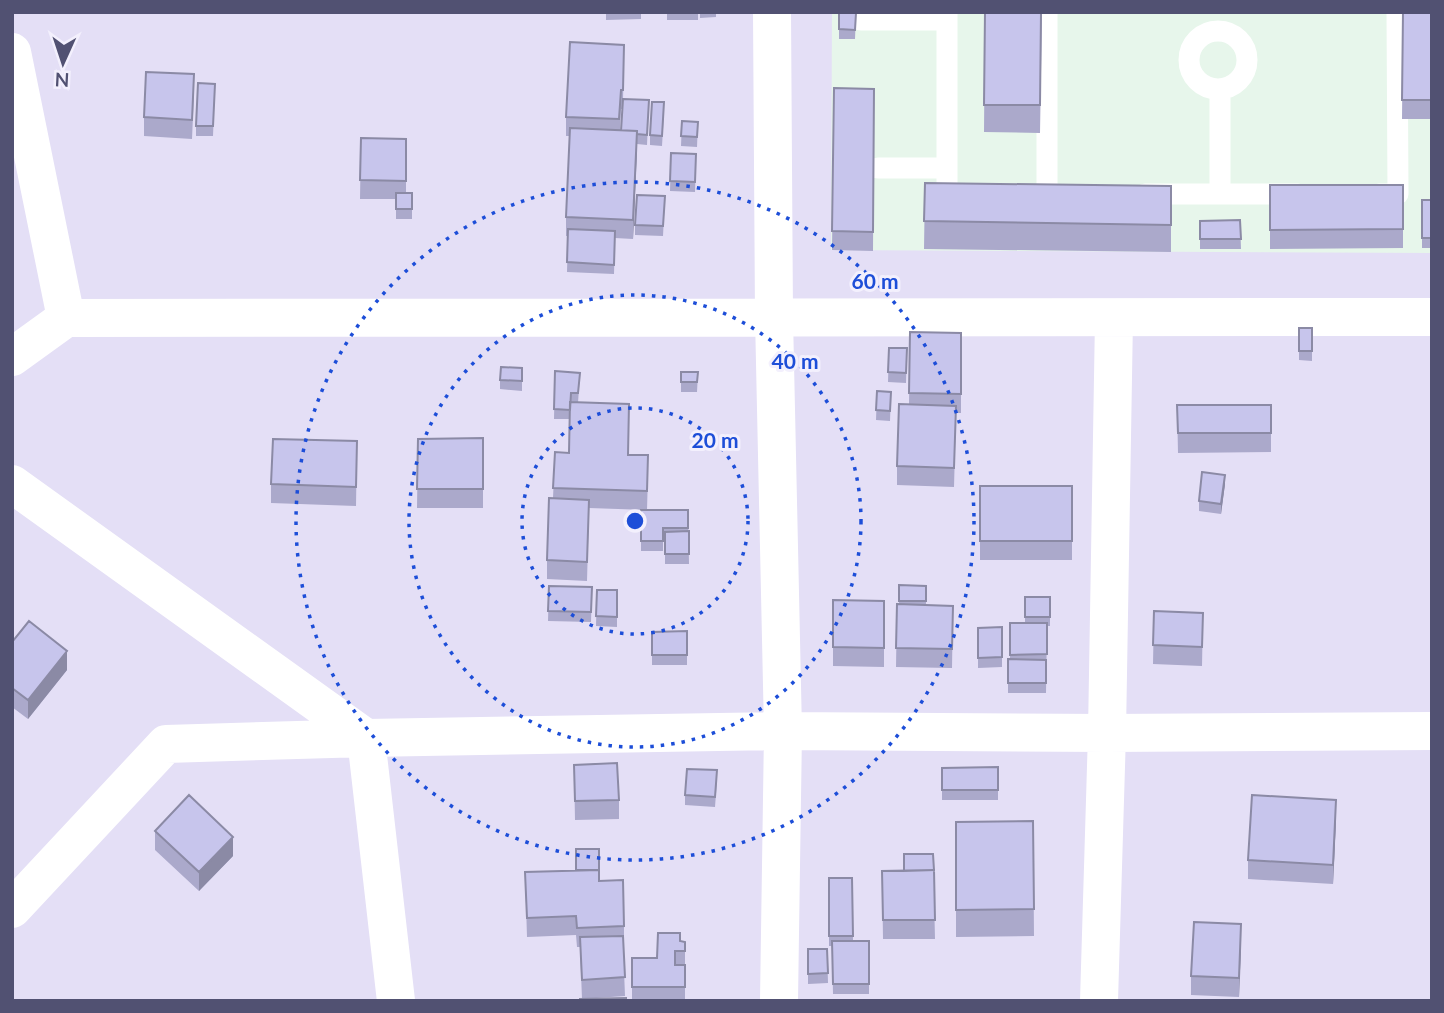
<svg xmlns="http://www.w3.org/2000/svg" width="1444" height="1013" viewBox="0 0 1444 1013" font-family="Lato,sans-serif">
	<rect width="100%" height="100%" fill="#eeeafa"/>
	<path fill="#e4dff6" d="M12,12H1432V1001H12Z"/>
	<path fill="#e7f6eb" d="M832,12H1432V253L831,250Z"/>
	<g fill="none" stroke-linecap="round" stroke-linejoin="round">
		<path stroke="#fff" stroke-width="21" d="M947,12V194H962
			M861,20H947
			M1189 60a29 29 0 1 1 58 0a29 29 0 1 1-58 0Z
			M1220,89V194
			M878,168H947
			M1047,194V12
			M1145,194H1298
			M1379,194H1398L1397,12"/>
		<path stroke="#fff" stroke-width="38" d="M772,12L774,317L783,731L779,1001
			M12,52L66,318L12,357
			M66,318L1432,317
			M12,484L366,738L396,1001
			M12,909L166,744L366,738L783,731L1107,733L1432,731
			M1099,1001L1107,733L1114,318"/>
	</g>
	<path fill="#aba9cb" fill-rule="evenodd" d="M606,12H641V19L606,20Z
		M667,12H698V20H667Z
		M700,12H716V17L700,18Z
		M985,12H1042L1040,133L984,132Z
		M1403,12H1432V119H1402Z
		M839,13H856L855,39H839Z
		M624,64L623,99L649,100L647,145L637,144L633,239L615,238L614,274L567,272L568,236H566V217L570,136H566V117ZM621,109H622L621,131L620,130Z
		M215,84L213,136H196V126Z
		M834,88L874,89L873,251L832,250Z
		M194,93L192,139L144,136V117Z
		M664,112L662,146L650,145V135Z
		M682,121L698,122L697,147L681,146Z
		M361,138L406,139V193H412V219H396V199H360Z
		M671,153L696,164L695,192L670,191Z
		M925,183L1171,186V252L924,249Z
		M1270,185H1403V248L1270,249Z
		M665,196L663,236L635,235V225Z
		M1422,200H1432V248H1422Z
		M1240,220L1241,249H1200V221Z
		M1299,328H1312V361L1299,360Z
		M910,332L961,333V413H956L954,487L897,485V466L909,405Z
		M889,348H907L906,383L888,382Z
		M522,368V391L500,389V380Z
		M555,371L580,373L578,403L648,474L647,510L589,508L587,581L547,579V560L553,498L555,452L569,453L570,419H554Z
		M681,372H698L697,392H681Z
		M877,391L891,392L890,421L876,420Z
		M1177,405H1271V452L1178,453Z
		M483,438V508H417L418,439Z
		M357,441L356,506L271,503V484Z
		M1225,484L1221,514L1199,511V501Z
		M980,486H1072V560H980Z
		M641,510H688L689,564H665V538H663V551H641Z
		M899,585L926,586V605L953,606L952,668L896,667L897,604H899Z
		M549,586L592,587L591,622L548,621Z
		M597,590H617V627L596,626Z
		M1025,597H1050V626H1047L1046,693H1008V659H1010V623H1025Z
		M833,600L884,601V667L833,666Z
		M1154,611L1203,613L1202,666L1153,664Z
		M1002,627V667L978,668V628Z
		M687,631V665H652V632Z
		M12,642L67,670L28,719L12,707Z
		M574,765L619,800V819L575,820Z
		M998,767V800H942V768Z
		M717,780L715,807L685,805V795Z
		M1336,819L1333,884L1248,879V860Z
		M1033,821L1034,936L956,937V822Z
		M155,831L233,856L199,891L155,850Z
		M933,854L935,939H883L882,871H904Z
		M525,872L599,881L624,926V945H623L625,996L582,999L580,947H577L576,935L527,937Z
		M829,878H852L853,941H869V994H833L832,946H829Z
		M680,941L685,942V1001H632V958H657Z
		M1241,944L1239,997L1191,995V976Z
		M808,949H827L828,983L808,984Z"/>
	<path fill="#8b8aa5" d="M637,131V150L633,239V220Z
		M1225,475V484L1221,514V504Z
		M67,651V670L28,719V700Z
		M1336,800V819L1333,884V865Z
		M233,837V856L199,891V872Z
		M1241,924V944L1239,997V978Z"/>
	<path fill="#c7c5ec" stroke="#8b8aa5" stroke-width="2" d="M985,12H1041L1040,105H984Z
		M1403,12H1432V100H1402Z
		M839,13H856L855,30L839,29Z
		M570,42L624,45L623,90H621L619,119L566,117Z
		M146,72L194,74L192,120L144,117Z
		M198,83L215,84L213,126H196Z
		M834,88L874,89L873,232L832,231Z
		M623,99L649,100L647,135L637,134V131H621Z
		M652,102H664L662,136L650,135Z
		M682,121L698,122L697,137L681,136Z
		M570,128L637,131L633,220L566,217Z
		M361,138L406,139V181L360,180Z
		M671,153L696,154L695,182L670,181Z
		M925,183L1171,186V225L924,221Z
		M1270,185H1403V229L1270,230Z
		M396,193H412V209H396Z
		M637,195L665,196L663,226L635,225Z
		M1422,200H1432V238H1422Z
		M1240,220L1241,239H1200V221Z
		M568,229L615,231L614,265L567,262Z
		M1299,328H1312V351H1299Z
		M910,332L961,333V394L909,393Z
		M889,348H907L906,373L888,372Z
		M501,367L522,368V381L500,380Z
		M555,371L580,373L578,393H571L570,410L554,409Z
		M681,372H698L697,382H681Z
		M877,391L891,392L890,411L876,410Z
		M570,402L629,404L628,455H648L647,491L553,488L555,452L569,453Z
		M899,404L956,406L954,468L897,466Z
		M1177,405H1271V433H1178Z
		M483,438V489H417L418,439Z
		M273,439L357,441L356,487L271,484Z
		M1202,472L1225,475L1221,504L1199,501Z
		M980,486H1072V541H980Z
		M549,498L589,500L587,562L547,560Z
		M641,510H688V528H663V541H641Z
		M689,531V554H665V532Z
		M899,585L926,586V601H899Z
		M549,586L592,587L591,612L548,611Z
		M597,590H617V617L596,616Z
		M1025,597H1050V617H1025Z
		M833,600L884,601V648L833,647Z
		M897,604L953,606L952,649L896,648Z
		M1154,611L1203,613L1202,647L1153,645Z
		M29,621L67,651L28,700L12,688V642Z
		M1010,623H1047V654L1010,655Z
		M1002,627V657L978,658V628Z
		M687,631V655H652V632Z
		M1008,659L1046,660V683H1008Z
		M617,763L619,800L575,801L574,765Z
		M998,767V790H942V768Z
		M687,769L717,770L715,797L685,795Z
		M189,795L233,837L199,872L155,831Z
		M1252,795L1336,800L1333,865L1248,860Z
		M1033,821L1034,909L956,910V822Z
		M576,849H599V870H576Z
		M904,854H933L934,870L904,871Z
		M599,870V881L623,880L624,926L577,928L576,916L527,918L525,872Z
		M934,870L935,920H883L882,871Z
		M829,878H852L853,936H829Z
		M1194,922L1241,924L1239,978L1191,976Z
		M658,933H680V941L685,942V951H675V965H685V987H632V958H657Z
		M623,936L625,977L582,980L580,937Z
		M832,941H869V984H833Z
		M808,949H827L828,973L808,974Z
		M626,998V1001H580V999Z"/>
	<g fill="none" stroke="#1d4ed8" stroke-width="3.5" stroke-dasharray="3.5 7">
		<circle cx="635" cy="521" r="113"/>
		<circle cx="635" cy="521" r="226"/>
		<circle cx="635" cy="521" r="339"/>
	</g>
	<circle cx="635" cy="521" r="10" fill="#1d4ed8" stroke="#f3f0fd" stroke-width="3.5"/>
	<g font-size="21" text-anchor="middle" font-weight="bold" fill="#1d4ed8" stroke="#f3f0fd" stroke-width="6" stroke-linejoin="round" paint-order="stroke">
		<text x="875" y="289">60 m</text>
		<text x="795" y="369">40 m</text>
		<text x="715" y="448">20 m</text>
	</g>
	<rect width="1444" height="1013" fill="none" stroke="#515172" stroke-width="28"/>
	<g transform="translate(63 63) rotate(183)" stroke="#f3f0fd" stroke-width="5" paint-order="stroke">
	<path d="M0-5L12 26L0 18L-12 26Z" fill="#515172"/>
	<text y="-10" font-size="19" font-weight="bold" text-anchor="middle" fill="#515172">N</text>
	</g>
</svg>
